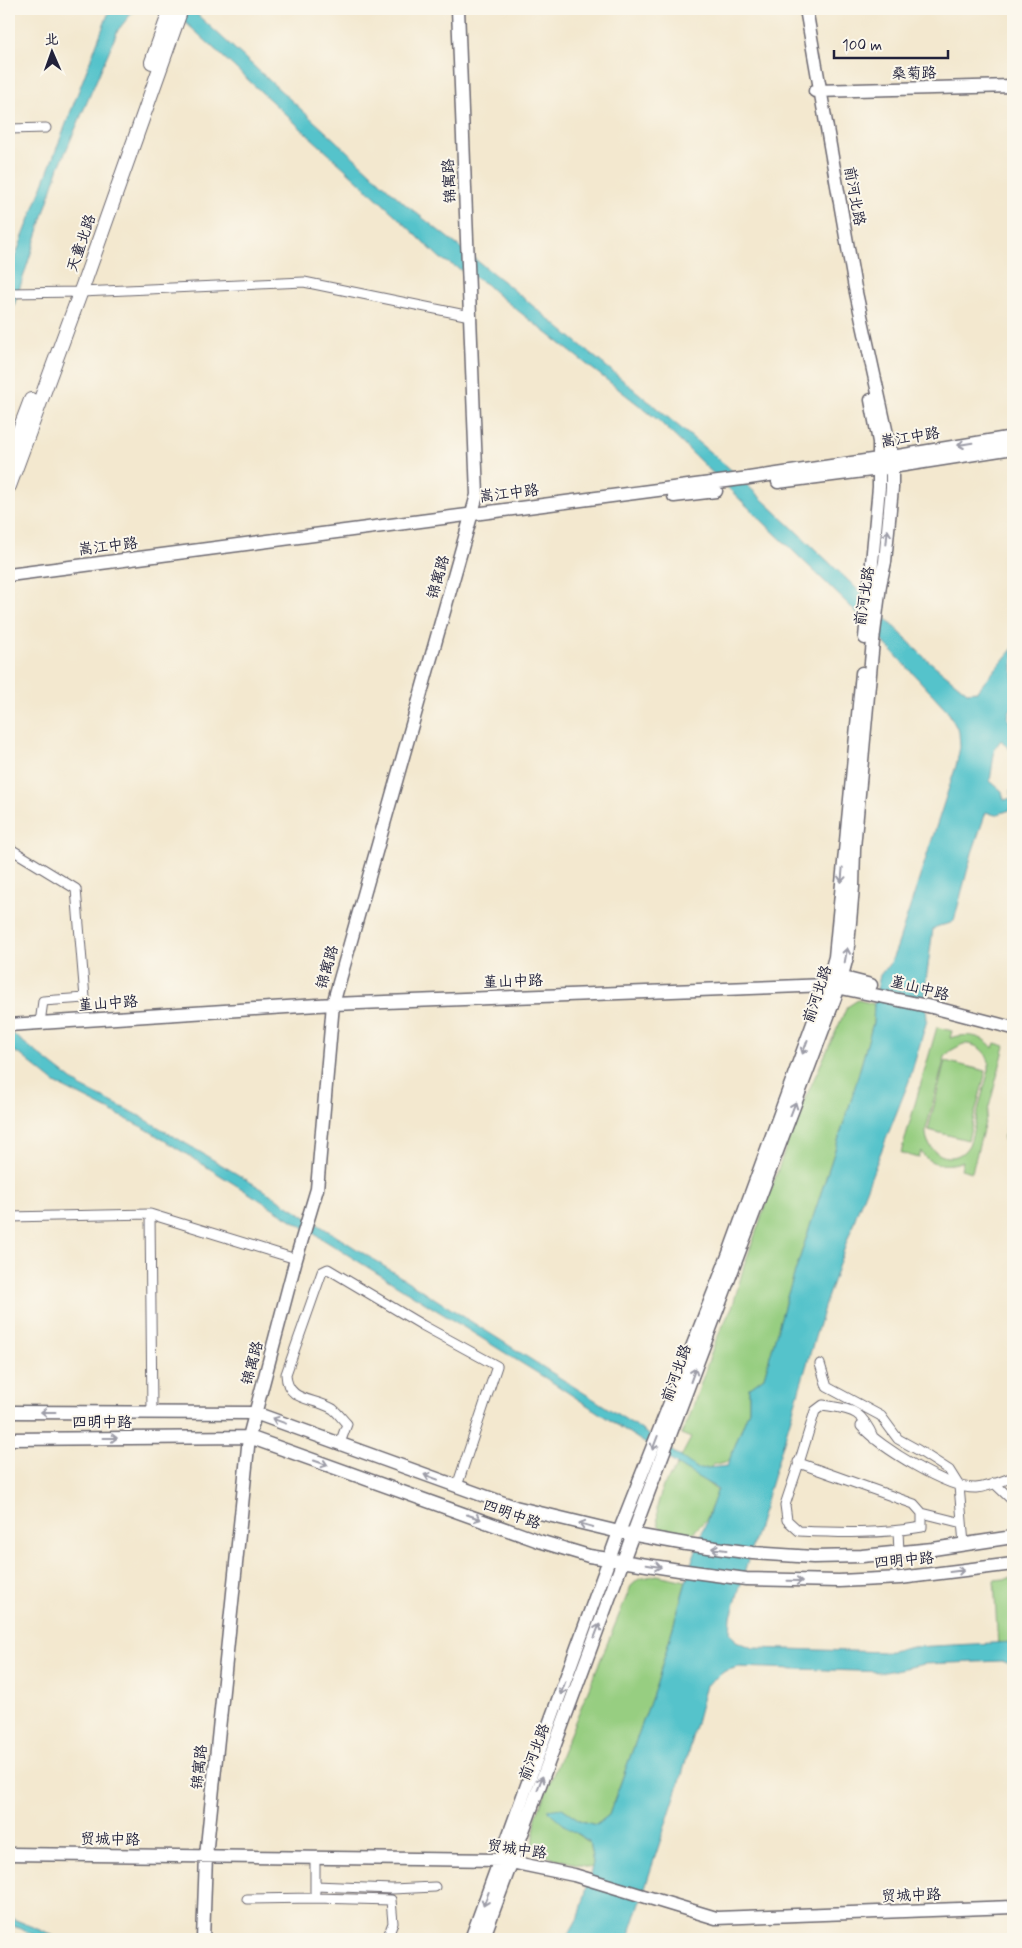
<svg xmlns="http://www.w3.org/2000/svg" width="1022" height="1948" viewBox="0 0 1022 1948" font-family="Mynerve,'LXGW WenKai TC',sans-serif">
	<rect width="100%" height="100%" fill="#fbf7ec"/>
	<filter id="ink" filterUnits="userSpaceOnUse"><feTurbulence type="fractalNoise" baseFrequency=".02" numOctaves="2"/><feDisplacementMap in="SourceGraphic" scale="10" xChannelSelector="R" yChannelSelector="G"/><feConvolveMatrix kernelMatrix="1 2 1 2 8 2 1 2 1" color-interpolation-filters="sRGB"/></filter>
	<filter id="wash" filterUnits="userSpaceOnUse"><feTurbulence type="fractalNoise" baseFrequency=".0096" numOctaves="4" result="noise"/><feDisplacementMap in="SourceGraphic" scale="20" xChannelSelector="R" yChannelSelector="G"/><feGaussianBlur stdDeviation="1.12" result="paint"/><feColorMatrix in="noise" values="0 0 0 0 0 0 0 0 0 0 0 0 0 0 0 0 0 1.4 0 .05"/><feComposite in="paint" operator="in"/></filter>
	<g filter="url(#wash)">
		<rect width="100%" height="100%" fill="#f3e8cf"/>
		<path fill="#97ce81" stroke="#5c785e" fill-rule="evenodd" d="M858,1000L874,1004L873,1023L851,1101L786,1300L764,1377L749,1388V1410L729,1461L713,1465L706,1482L718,1491L706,1520L687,1538L665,1534L658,1524L657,1507L663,1486L672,1474L691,1438L681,1434L688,1421L715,1342L733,1305L744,1266L797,1116L847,1007Z
			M937,1027L952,1031L950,1038C966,1033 983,1035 993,1048L995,1043L1005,1046L972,1172L961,1169L963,1161C950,1167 927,1166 921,1151L919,1158L901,1153ZM963,1044C978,1043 991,1054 989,1070C984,1088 979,1105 975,1123C973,1130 972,1138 969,1145C955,1169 924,1154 926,1129L945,1057L950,1051Z
			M945,1061L986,1071L968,1140L928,1130Z
			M1012,1107H1013V1143L1003,1140Z
			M657,1575L686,1581L657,1683L609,1815L596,1825L581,1821L562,1808L569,1829L589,1842L593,1863L592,1868L542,1855L533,1846L536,1816L631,1586L639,1579Z
			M1013,1578V1648L998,1646L994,1580Z"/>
		<path fill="#55c3cb" stroke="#3c7283" d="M110,9H135L118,30L59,167L9,321V273Z
			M171,9H191L405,204L504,282L728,467L853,585L924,657L967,692L977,691L1013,648V706C1008,713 1007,716 1010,724L1013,726V753L1001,740L995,748L990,781L1002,791L1004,800L1012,798L1010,790L1013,789V809L995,815L986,812L972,853L954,921C947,926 939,924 933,929L925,988L927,1020L909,1081L858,1210L825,1304L731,1617L730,1632L736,1641L753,1648L885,1652L913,1647L1013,1642V1665L1002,1661L924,1664L885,1672L739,1667L725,1671L706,1685L682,1775L628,1939H566L580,1914L593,1863L589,1841L569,1829L547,1810L562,1808L581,1821L596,1825L609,1815L657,1683L692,1561L718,1489L684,1469L555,1384L146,1129L55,1083L22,1056L9,1048V1031L81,1087L138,1115L262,1189L636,1426L698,1469L727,1466L749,1410V1388L764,1377L786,1300L851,1101L873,1023L874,1004L880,975L891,962L897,947L956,766L960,747L959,732L947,710L849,605L658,420L498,295L486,284L440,258L393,213Z
			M9,1917L61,1939H43L9,1924Z"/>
	</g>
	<g filter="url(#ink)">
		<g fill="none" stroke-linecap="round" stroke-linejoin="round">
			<defs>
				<path id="street" d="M9,129L46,128
					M9,293L81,292L304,282L470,316
					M9,848L76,889L85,998L43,1001L40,1023
					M150,1214L152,1412
					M9,1217L150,1214L296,1259
					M820,1364L827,1387L881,1416L898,1439L918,1450L949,1470L959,1486L964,1544
					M861,1426C880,1447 947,1489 976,1488C988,1487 1002,1481 1013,1477
					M340,1443L347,1424C343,1420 338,1413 333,1409C314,1397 287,1403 286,1374L322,1272L328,1269L422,1325L497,1366L457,1486
					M798,1462L799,1463L914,1504L922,1513V1527C882,1534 840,1533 799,1531L787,1520L785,1505L799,1463L815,1411L823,1405C853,1410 861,1409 874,1439
					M994,1483L1013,1501
					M922,1513L962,1523
					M898,1531L899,1552
					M315,1886L392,1889L435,1887
					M315,1892V1857
					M247,1899L315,1898L391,1900L393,1923L387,1939"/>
				<path id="secondary" d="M815,91L1013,86
					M778,482L879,469L1013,448
					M674,496L716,491
					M9,575L749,478L892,457L1013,437
					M865,638L879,487V442L871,400
					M832,975L871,985
					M9,1025L333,1004L827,985L932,1007L1013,1028
					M9,1412L255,1413L515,1507L619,1532L686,1544L753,1553L813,1557L862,1556L933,1549L1013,1537
					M9,1439L249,1437L539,1541L589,1556L679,1570L746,1579L839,1581L900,1578L1013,1564
					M9,1854L501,1860L574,1875L716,1918L1013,1907
					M203,1939L206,1856L249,1437L296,1259L317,1189L333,1004L477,495L458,9
					M471,1939L619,1532L728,1256L827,985L835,957L862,673
					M483,1939L641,1512L839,987L847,957L853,887L854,848L873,641L880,585L885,562L892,488V457L855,288L806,9"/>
				<path id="primary" d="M152,62L171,9
					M9,458L31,400
					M9,486L85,280L181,9"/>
			</defs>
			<use href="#street" stroke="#6b676f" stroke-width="11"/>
			<use href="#secondary" stroke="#6b676f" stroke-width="15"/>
			<use href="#primary" stroke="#6b676f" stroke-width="16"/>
			<use href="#street" stroke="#fff" stroke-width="9"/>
			<use href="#secondary" stroke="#fff" stroke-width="12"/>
			<use href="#primary" stroke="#fff" stroke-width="14"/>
		</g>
		<defs><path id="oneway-shaft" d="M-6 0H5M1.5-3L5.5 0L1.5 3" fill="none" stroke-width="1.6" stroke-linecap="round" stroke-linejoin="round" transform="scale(1.25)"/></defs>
		<g stroke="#9c9ca7">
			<use href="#oneway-shaft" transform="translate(965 444) rotate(171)"/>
			<use href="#oneway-shaft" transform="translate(887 537) rotate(-85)"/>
			<use href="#oneway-shaft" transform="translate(842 875) rotate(95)"/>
			<use href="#oneway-shaft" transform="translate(846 955) rotate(-80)"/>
			<use href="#oneway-shaft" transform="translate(805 1047) rotate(110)"/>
			<use href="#oneway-shaft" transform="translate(793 1109) rotate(-69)"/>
			<use href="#oneway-shaft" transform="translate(693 1375) rotate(-70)"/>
			<use href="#oneway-shaft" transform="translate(48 1412) rotate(-180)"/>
			<use href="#oneway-shaft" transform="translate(279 1421) rotate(-160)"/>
			<use href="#oneway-shaft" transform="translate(110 1438)"/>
			<use href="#oneway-shaft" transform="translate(655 1443) rotate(111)"/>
			<use href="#oneway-shaft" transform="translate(321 1463) rotate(19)"/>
			<use href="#oneway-shaft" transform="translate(431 1477) rotate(-160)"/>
			<use href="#oneway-shaft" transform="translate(474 1517) rotate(19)"/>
			<use href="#oneway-shaft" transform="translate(586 1525) rotate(-165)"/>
			<use href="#oneway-shaft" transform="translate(719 1549) rotate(-173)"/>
			<use href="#oneway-shaft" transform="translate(654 1566) rotate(10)"/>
			<use href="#oneway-shaft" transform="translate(957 1571) rotate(-7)"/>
			<use href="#oneway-shaft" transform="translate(795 1581) rotate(1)"/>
			<use href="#oneway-shaft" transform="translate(597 1631) rotate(-69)"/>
			<use href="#oneway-shaft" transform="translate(563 1688) rotate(110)"/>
			<use href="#oneway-shaft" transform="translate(540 1783) rotate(-69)"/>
			<use href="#oneway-shaft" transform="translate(486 1899) rotate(111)"/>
		</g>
	</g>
	<g text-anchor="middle" stroke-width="4" stroke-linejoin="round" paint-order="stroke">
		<g font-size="15" fill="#22223b" stroke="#fbf7ec">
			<text transform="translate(914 73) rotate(-1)" y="5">桑菊路</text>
			<text transform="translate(449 181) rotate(-93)" y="5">锦寓路</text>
			<text transform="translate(855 196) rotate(80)" y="5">前河北路</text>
			<text transform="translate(81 243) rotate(-71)" y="5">天童北路</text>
			<text transform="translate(910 437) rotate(-9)" y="5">嵩江中路</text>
			<text transform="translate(509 493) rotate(-7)" y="5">嵩江中路</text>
			<text transform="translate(108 546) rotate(-7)" y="5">嵩江中路</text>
			<text transform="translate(438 577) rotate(-74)" y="5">锦寓路</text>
			<text transform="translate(864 596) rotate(-81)" y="5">前河北路</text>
			<text transform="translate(327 967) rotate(-74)" y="5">锦寓路</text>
			<text transform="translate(513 981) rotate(-2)" y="5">堇山中路</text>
			<text transform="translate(920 988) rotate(14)" y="5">堇山中路</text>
			<text transform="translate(817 994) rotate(-71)" y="5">前河北路</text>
			<text transform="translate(108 1003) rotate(-4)" y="5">堇山中路</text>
			<text transform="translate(252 1363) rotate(-75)" y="5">锦寓路</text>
			<text transform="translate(676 1373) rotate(-70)" y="5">前河北路</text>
			<text x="102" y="1427">四明中路</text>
			<text transform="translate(512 1514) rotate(20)" y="5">四明中路</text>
			<text transform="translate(904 1560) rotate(-5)" y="5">四明中路</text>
			<text transform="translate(534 1752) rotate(-69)" y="5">前河北路</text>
			<text transform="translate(199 1767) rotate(-84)" y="5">锦寓路</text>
			<text transform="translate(110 1839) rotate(1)" y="5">贸城中路</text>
			<text transform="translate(517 1849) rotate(8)" y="5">贸城中路</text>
			<text transform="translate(911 1895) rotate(-2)" y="5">贸城中路</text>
		</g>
	</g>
	<rect width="1022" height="1948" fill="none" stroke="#fbf7ec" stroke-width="30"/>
	<g transform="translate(52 52) rotate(358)" stroke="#fbf7ec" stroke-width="4" paint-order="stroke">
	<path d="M0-4L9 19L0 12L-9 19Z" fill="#22223b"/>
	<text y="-8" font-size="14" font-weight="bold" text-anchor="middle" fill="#22223b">北</text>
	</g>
	<path d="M834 50v8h114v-8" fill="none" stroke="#22223b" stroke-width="2.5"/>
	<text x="842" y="50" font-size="15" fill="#22223b" stroke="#fbf7ec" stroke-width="4" paint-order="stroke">100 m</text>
</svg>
